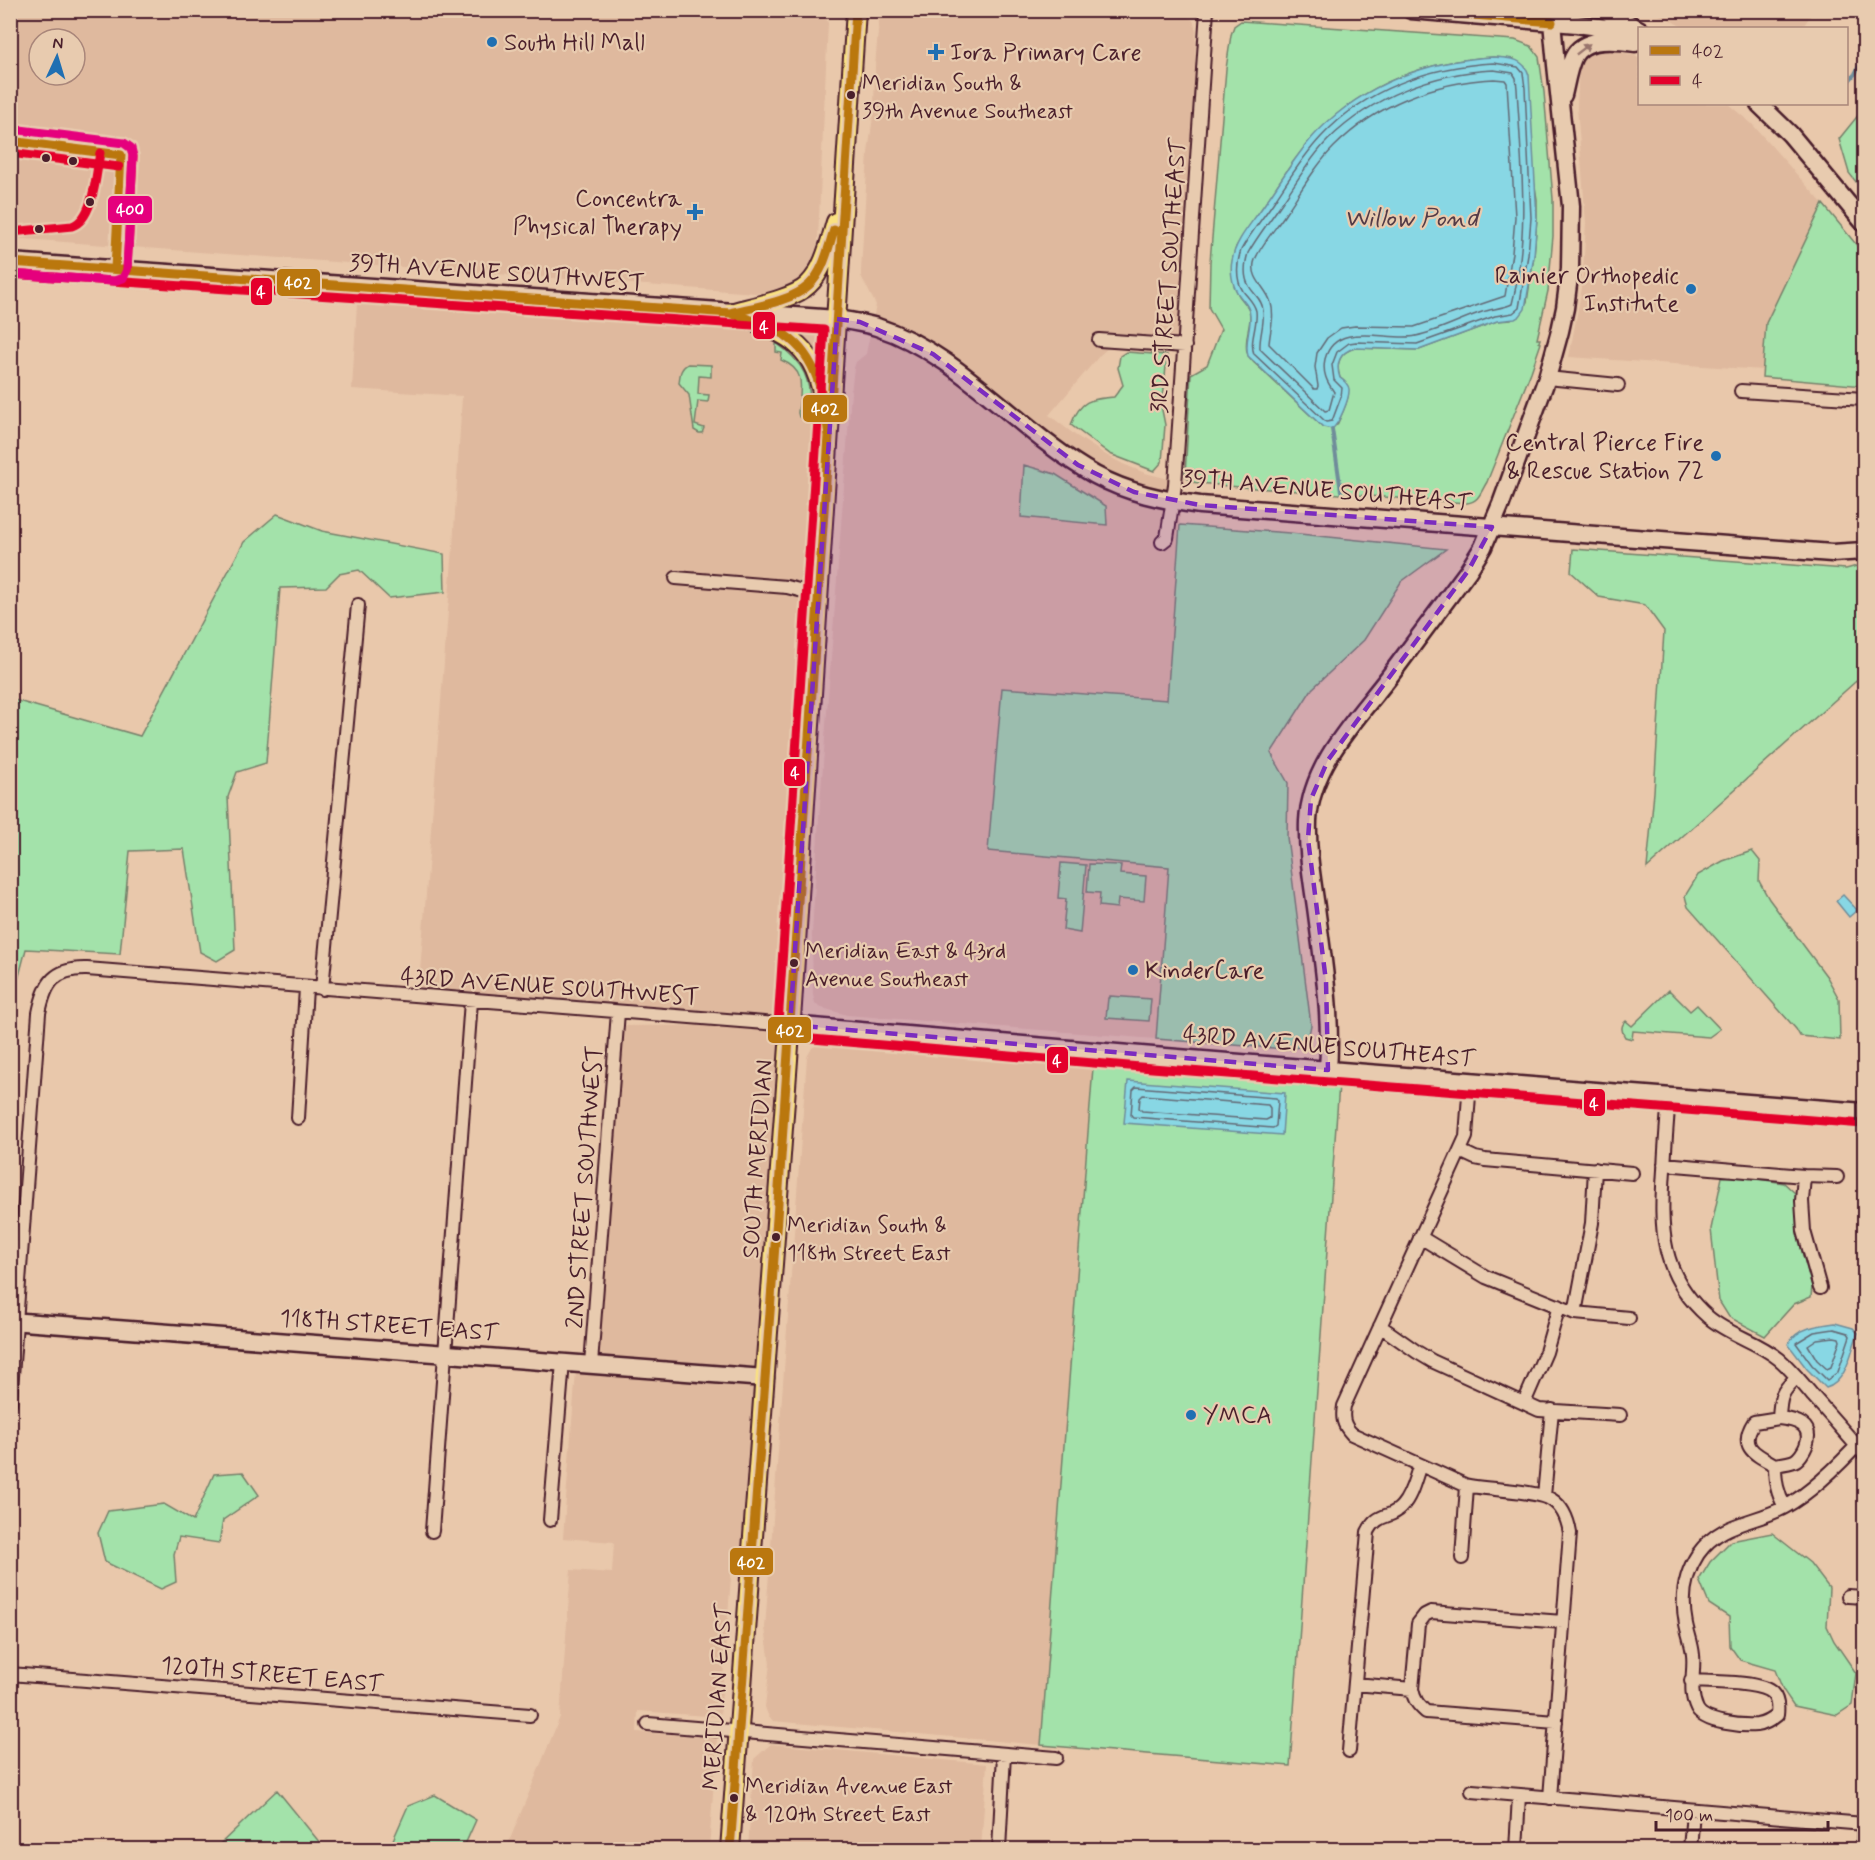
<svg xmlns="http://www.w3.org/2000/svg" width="1875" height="1860" viewBox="0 0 1875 1860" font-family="Mynerve,sans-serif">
	<rect width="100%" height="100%" fill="#e9c8ab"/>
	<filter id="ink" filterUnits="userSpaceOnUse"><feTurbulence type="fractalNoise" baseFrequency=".0167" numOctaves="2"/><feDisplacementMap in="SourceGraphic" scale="12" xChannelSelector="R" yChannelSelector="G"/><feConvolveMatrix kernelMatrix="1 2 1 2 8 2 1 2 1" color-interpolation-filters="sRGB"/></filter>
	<g filter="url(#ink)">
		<path fill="#dfb99e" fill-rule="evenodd" d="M880,10H1130L1183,15L1193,20L1196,31L1194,99L1178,352L1115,346L1108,348L1100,355L1049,415L1075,435L1106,455L1123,464L1145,473L1181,482L1179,549L1167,701L1003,688L988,851L1170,867L1156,1039L847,1015L819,1007L815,1003L813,995L812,934L819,818L851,393L854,368L856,362L866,354L876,305L861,276V270L868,153L874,109L875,66Z
			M1864,10V19L1811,15L1802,28H1684L1665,17L1648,11Z
			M10,11H823L828,23L818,239L815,255L809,269L799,280L788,288L773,293H755L11,238ZM39,39H75V75H39Z
			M1607,48L1639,57L1640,104H1728L1752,124L1823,204L1766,323L1763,370L1569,357L1582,288L1586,223L1577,107L1579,65L1583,59L1596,50Z
			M10,281H19L14,369H10Z
			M358,287L837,319L753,1552H733L720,1717L638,1711L637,1732L717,1738L709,1849H506L560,1717L571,1570L612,1573L614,1542L563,1538L577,1358H586L611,1026L776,1025L418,997L453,547L462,396L352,389Z
			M818,1044L1093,1067L1041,1745L773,1721L768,1715L765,1707L770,1663L765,1628L807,1057L812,1048Z
			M771,1744L987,1764L981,1849H748L754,1759Z"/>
		<path fill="#a3e2aa" stroke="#76806a" stroke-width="1.5" fill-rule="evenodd" d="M1241,21L1515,40L1531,46L1539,57L1544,92L1553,199V236L1548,291L1537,339H1540L1539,342L1541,343L1531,372L1487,482C1481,491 1480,501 1467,503L1227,486L1191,482L1185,475L1191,374L1207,365L1221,329L1209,308L1210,262L1226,69L1231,35L1234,26ZM1494,57L1514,59L1537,199V218L1534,256L1527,302L1511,320L1497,321L1419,350L1355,348C1340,352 1335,363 1340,378C1357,389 1343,410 1337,425L1323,427L1265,373C1259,366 1249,361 1247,352C1244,339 1251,326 1250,314C1249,304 1241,301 1238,294C1231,279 1231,262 1236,247C1246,230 1258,214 1269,198C1284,175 1299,151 1318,132C1365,83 1428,60 1494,57Z
			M1864,108V192L1849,173L1839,139Z
			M1823,204L1864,254V386L1762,377L1766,323Z
			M776,343C804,362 812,381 810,414L804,419L799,417L798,413C800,389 808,371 781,360L782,353L776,352Z
			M1126,352L1167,355L1162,410L1165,425L1162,462L1154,471L1110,454L1071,425C1080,400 1090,399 1114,397L1123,385L1118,368L1120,356Z
			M688,364L711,365V377L699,376L698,394L709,395L708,402L698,401L695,425L704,428L702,433H699L694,430L689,395L679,383C680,375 680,368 688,364Z
			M1024,465L1055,474L1106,506L1107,525L1021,517Z
			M277,514L322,531L444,554L445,592L389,598L359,570L339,574L326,587L280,588L266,763L237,772L228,797L235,950L217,961L200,952L184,849L130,851L120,954L26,949L18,980H11V699L140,736L244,542Z
			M1180,525L1290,533L1446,549L1401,582L1364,640L1312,689L1271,753L1288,783L1287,837L1311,1025C1308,1043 1305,1048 1286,1049L1156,1039L1169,867L988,851L1002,688L1167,700Z
			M1573,549L1846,569L1864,564V674L1647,868L1654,792L1664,631L1645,605L1599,597L1571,572Z
			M1752,851L1760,861L1759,881L1769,899L1827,977L1839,999L1840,1040L1800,1036L1796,1029L1688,907L1685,896L1698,875L1723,861Z
			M1061,863L1086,865L1080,933L1063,930L1066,899L1058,898Z
			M1089,864L1121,865L1120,874L1146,876L1144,901L1118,899L1117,908L1099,906L1100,893L1087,892Z
			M1669,990L1690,1011L1697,1005L1720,1029L1709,1037L1633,1031L1632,1039L1625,1037C1621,1031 1621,1025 1626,1021L1632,1026Z
			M1110,996L1151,999L1149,1021L1106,1018L1108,998H1110Z
			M1093,1067L1339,1084L1290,1766L1041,1745Z
			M1739,1176L1784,1183L1796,1194L1801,1248L1812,1286L1811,1297L1794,1304L1765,1336L1729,1317L1719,1301L1711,1229L1722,1177Z
			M243,1472L259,1495L223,1520L219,1543L179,1537L174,1554L176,1582L161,1589L105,1562L98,1533L108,1511L164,1504L193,1521L214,1474Z
			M1772,1533L1810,1563L1829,1588L1827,1626L1834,1641L1856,1673L1852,1705L1837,1715L1794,1706L1783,1690L1775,1670L1740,1660L1730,1646L1729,1617L1709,1604L1699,1580L1710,1562L1731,1541Z
			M277,1790L325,1849H220L219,1845Z
			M435,1795L476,1820L463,1849H389L408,1806Z"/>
		<path fill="#88d7e4" stroke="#6f8d9a" stroke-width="1.5" d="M1494,57C1510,58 1524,58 1529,75L1537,218L1534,256L1525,309L1520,316L1515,319L1497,321L1419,350L1355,348C1340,352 1335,363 1340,378C1344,381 1348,383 1349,389C1350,398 1339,424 1332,429L1323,427L1248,356C1244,342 1251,330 1250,316C1250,305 1242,301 1237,292C1232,284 1230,270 1232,261C1235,239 1254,221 1266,202C1282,179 1297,153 1317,132C1364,84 1428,60 1494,57Z
			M1843,895L1857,910L1849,917L1836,901Z
			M1128,1081L1285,1093L1282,1135L1124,1123Z
			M1835,1323L1853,1328L1858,1333C1851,1351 1847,1382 1826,1388L1807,1369L1788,1344C1796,1328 1819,1325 1835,1323Z"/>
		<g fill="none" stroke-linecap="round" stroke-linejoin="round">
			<path stroke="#636975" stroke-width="1.5" d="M1494,63L1518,67L1523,73L1525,88L1531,218L1528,255L1519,308L1513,313L1495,316L1417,344L1356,342L1349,343L1337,352L1332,365L1334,380L1342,388L1341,397L1332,421L1326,422L1254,354C1249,340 1258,326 1256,311C1254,302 1248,298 1243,291C1235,279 1237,262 1241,250C1251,232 1264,217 1275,200C1289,179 1303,156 1321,137C1365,89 1430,66 1494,63Z
				M1494,70L1513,73L1516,78L1517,89C1521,160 1530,234 1512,304C1504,308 1491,309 1482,312C1460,319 1439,331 1416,336C1389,342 1336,319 1325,359C1322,373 1327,382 1334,392L1329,410L1325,411L1260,349C1259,336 1265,323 1263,310C1262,299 1254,295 1249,286C1243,276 1245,263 1248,253C1257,237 1269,222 1279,207C1295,185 1309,159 1328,140C1373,96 1432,73 1494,70Z
				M1494,79L1505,80L1507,83L1515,217L1512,253L1505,296L1414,327L1355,326L1341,328L1327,338L1317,353L1315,367L1318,386L1317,389H1314L1269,344C1270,330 1275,317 1271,303C1267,288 1251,280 1254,263C1257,249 1278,226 1286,213C1301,191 1315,166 1334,147C1377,104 1434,82 1494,79Z
				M1136,1087L1276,1098L1278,1101L1276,1126L1273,1128L1133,1117L1131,1115L1133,1090Z
				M1143,1095L1268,1105L1270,1108V1118L1266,1120L1142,1111L1139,1108L1140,1098Z
				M1834,1329L1848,1333L1850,1336L1838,1372L1827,1380L1812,1365L1796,1343L1814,1332Z
				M1834,1337L1839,1338L1840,1341L1831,1367L1827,1369L1817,1360L1808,1345L1817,1339Z"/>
			<path stroke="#6f8d9a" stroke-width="4" d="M1846,84L1855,74L1864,56
				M1332,429L1341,491"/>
			<defs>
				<path id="street" d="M1099,340L1185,346
					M1547,378L1618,385
					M1741,391L1864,399
					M1162,542L1167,538L1175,485L1207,10
					M676,578L787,587L819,595
					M322,989L358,605
					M1470,1081L1466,1137L1344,1406C1342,1418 1343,1425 1352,1434L1465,1485C1486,1490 1538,1490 1552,1500C1563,1507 1568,1521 1570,1533L1550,1798
					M1669,1097C1667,1121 1665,1145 1664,1170C1660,1228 1660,1275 1708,1317C1729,1335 1757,1341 1779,1359C1791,1369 1802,1383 1813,1396C1830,1415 1847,1435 1864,1454
					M298,1118L306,988
					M1460,1151L1475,1158L1485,1160L1632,1173
					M1664,1164L1804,1176L1837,1177
					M1804,1176L1802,1201L1804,1231L1820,1288
					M1420,1237L1486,1277L1575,1313L1629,1318
					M1575,1313L1592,1223L1595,1169
					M1380,1326L1417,1352L1432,1361L1539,1410L1620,1415
					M591,1364L618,1012
					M10,1403L39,1013C45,983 54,968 87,969L790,1025
					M1524,1403L1546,1352L1559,1306
					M1775,1465C1781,1464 1789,1463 1794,1461C1799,1459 1804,1451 1806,1446C1814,1424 1796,1420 1779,1418
					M1544,1496L1552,1410
					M1785,1507C1777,1493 1775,1481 1775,1465C1755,1454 1738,1447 1754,1422L1779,1418C1780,1397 1781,1392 1797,1377
					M550,1520L563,1362
					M432,1531L471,1001
					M1462,1558L1467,1486
					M1848,1596L1864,1597
					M10,1674L530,1715
					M1691,1681C1709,1682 1761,1681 1772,1693C1778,1699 1778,1707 1777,1715C1771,1720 1765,1724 1757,1725C1742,1726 1704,1723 1697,1709C1688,1691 1695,1671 1693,1655C1692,1644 1688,1634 1686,1624C1681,1599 1684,1575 1698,1554C1721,1521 1754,1524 1785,1507C1812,1492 1843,1461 1864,1438
					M1355,1684L1412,1689
					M1556,1722L1426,1712C1418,1705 1414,1700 1412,1689L1418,1624L1425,1615L1431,1612L1563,1622
					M648,1724L1056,1758
					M1349,1751L1368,1532C1378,1511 1391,1520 1402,1506C1412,1495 1415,1478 1420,1465
					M1472,1791L1864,1824
					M999,1850L1004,1754
					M1516,1850L1519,1795
					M1690,1850L1693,1810
					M1863,1850L1864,1822"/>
				<path id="secondary" d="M1411,10L1577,24L1606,28L1640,37
					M1605,10L1640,30
					M1563,95C1566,83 1568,69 1573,58C1583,36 1616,40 1635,43
					M1759,104L1790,134L1864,223
					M10,262L837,319C850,321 864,323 877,327C961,354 1019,433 1095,475C1128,493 1163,500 1200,505L1832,553L1864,551
					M790,1025L1153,1056L1864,1112
					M1328,1070C1332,1015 1323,961 1316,907C1312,879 1307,850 1308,821C1311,764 1356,720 1389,677C1415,642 1442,606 1468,571L1483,547L1501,504L1547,378L1560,331L1565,308L1570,269L1571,206L1556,65L1552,22L1553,10
					M10,1321L765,1378"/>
				<path id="primary" d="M730,313C751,307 794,299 808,285C824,270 830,242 836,222
					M730,313C787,334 815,340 825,408
					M730,1850L792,1005L856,10"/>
			</defs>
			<use href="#street" stroke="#4a1f2b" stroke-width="16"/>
			<use href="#secondary" stroke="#4a1f2b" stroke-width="21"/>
			<use href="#primary" stroke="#4a1f2b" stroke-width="22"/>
			<use href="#street" stroke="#e8cbaf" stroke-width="12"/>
			<use href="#secondary" stroke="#e8cbaf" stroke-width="16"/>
			<use href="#primary" stroke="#fae181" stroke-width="18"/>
			<defs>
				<path id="bus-1" d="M1417,10L1552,22
					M10,141L121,155
					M10,262L730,313C749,320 770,324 786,336C819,358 824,400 829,436L777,1218L730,1850
					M115,269L121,155
					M730,313C753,307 791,302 809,285C824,271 828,248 834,230
					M831,404L856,10"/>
				<path id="bus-2" d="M10,153L119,167
					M11,232L72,226C94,219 96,173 100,153
					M127,270L133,156
					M10,274L824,330L778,1024
					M789,1037L1152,1068L1863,1124"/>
				<path id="bus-3" d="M10,274L114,281L123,278L127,270L133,156L131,148L124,143L12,129"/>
			</defs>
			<use href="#bus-1" stroke="#e8cbaf" stroke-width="14"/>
			<use href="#bus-2" stroke="#e8cbaf" stroke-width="14"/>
			<use href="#bus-3" stroke="#e8cbaf" stroke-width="14"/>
			<use href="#bus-1" stroke="#ba770f" stroke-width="9"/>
			<use href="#bus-2" stroke="#e4002b" stroke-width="9"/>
			<use href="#bus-3" stroke="#e5007d" stroke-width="9"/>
		</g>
		<defs><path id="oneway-solid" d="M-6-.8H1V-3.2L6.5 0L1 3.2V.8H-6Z" transform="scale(1.5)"/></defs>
		<use fill="#99756d" href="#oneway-solid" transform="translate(1583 49) rotate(-38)"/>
	</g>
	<path fill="#7b2cbf" fill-opacity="0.2" stroke="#7b2cbf" stroke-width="4.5" stroke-dasharray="12 8" stroke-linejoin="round" d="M837,319L860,322L933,354L1078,465L1134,492L1200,505L1492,527L1468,571L1328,760L1311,799L1308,839L1326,981L1328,1070L790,1025Z"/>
	<g fill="#1f6fb2" stroke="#e8cbaf" stroke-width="2">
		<circle cx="492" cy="42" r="6"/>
		<path d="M933 43h6v6h6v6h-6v6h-6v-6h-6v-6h6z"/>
		<path d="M692 203h6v6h6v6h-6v6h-6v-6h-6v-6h6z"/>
		<circle cx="1691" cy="289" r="6"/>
		<circle cx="1716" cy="456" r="6"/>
		<circle cx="1133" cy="970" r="6"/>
		<circle cx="1191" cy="1415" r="6"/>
	</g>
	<g fill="#4a1f2b" stroke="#e8cbaf" stroke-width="2">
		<circle cx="851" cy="95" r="5"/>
		<circle cx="46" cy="158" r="5"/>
		<circle cx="73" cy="161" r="5"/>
		<circle cx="90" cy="202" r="5"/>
		<circle cx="39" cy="229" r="5"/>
		<circle cx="794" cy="963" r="5"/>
		<circle cx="776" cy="1237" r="5"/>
		<circle cx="734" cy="1798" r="5"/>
	</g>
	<g text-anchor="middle" stroke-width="4.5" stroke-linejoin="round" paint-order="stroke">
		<g font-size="22" fill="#4a1f2b" stroke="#e8cbaf" text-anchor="start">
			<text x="862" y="90">Meridian South &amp;<tspan x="862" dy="28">39th Avenue Southeast</tspan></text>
			<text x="805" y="958">Meridian East &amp; 43rd<tspan x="805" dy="28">Avenue Southeast</tspan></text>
			<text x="787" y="1232">Meridian South &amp;<tspan x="787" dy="28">118th Street East</tspan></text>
			<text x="745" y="1793">Meridian Avenue East<tspan x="745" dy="28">&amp; 120th Street East</tspan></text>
		</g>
		<g font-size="24" fill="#4a1f2b" stroke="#e8cbaf" text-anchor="start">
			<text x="504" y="50">South Hill Mall</text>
			<text x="950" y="60">Iora Primary Care</text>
			<text x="682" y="206" text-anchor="end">Concentra<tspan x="682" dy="28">Physical Therapy</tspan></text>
			<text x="1679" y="283" text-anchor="end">Rainier Orthopedic<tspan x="1679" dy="28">Institute</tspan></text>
			<text x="1704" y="450" text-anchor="end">Central Pierce Fire<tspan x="1704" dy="28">&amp; Rescue Station 72</tspan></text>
			<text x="1145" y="978">KinderCare</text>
			<text x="1203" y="1423">YMCA</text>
		</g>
		<g font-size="24" fill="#4a1f2b" stroke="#e8cbaf">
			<text transform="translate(497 272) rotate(4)" y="8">39TH AVENUE SOUTHWEST</text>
			<text transform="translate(1168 276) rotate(-86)" y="8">3RD STREET SOUTHEAST</text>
			<text transform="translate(1327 490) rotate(5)" y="8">39TH AVENUE SOUTHEAST</text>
			<text transform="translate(550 986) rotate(4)" y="8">43RD AVENUE SOUTHWEST</text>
			<text transform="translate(1329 1046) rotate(5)" y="8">43RD AVENUE SOUTHEAST</text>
			<text transform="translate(757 1159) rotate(-86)" y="8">SOUTH MERIDIAN</text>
			<text transform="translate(584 1187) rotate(-86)" y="8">2ND STREET SOUTHWEST</text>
			<text transform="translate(389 1325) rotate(4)" y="8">118TH STREET EAST</text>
			<text transform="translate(272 1674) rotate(5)" y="8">120TH STREET EAST</text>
			<text transform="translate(717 1697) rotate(-86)" y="8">MERIDIAN EAST</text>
		</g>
		<g font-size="26" font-style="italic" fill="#533b47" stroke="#e8cbaf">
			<text x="1411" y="226">Willow Pond</text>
		</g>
	</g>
	<g stroke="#e8cbaf" stroke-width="2">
		<rect x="107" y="195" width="46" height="29" rx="6" fill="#e5007d"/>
		<rect x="276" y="268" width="45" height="29" rx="6" fill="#ba770f"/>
		<rect x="250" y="277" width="23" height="29" rx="6" fill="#e4002b"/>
		<rect x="752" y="311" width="24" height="29" rx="6" fill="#e4002b"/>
		<rect x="802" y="394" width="46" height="29" rx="6" fill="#ba770f"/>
		<rect x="783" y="758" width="23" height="29" rx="6" fill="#e4002b"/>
		<rect x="767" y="1016" width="45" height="28" rx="6" fill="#ba770f"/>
		<rect x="1046" y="1046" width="23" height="28" rx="6" fill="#e4002b"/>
		<rect x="1583" y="1088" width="23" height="29" rx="6" fill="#e4002b"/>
		<rect x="729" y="1547" width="45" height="29" rx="6" fill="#ba770f"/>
	</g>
	<g font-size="16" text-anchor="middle" font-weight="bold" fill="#fff">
		<text x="130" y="215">400</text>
		<text x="298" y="288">402</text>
		<text x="261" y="297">4</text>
		<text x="764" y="332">4</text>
		<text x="825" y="414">402</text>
		<text x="795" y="778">4</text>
		<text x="790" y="1036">402</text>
		<text x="1057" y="1066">4</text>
		<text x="1594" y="1109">4</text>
		<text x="751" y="1568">402</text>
	</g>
	<rect width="1875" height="1860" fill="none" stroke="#e8cbaf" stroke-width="36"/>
	<rect x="18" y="18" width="1839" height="1824" fill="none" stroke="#4a1f2b" stroke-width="2" filter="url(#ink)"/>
	<rect x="1638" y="27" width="210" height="78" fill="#e8cbaf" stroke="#a9867a" stroke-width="1.5"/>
	<rect x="1650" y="46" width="30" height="9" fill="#ba770f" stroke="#a9867a" stroke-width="1.5"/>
	<text x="1692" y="57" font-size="18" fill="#4a1f2b">402</text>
	<rect x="1650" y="76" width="30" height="9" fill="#e4002b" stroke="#a9867a" stroke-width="1.5"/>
	<text x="1692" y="87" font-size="18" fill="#4a1f2b">4</text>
	<g transform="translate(57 57) rotate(4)"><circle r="28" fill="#e8cbaf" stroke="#a9867a" stroke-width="1.5"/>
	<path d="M0-4.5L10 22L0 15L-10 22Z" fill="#1f6fb2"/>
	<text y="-9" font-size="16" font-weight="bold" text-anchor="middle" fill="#4a1f2b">N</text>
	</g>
	<path d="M1656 1821v9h172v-9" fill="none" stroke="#4a1f2b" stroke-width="3"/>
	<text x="1665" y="1821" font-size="18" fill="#4a1f2b" stroke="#e8cbaf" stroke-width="4.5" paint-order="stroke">100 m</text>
</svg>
